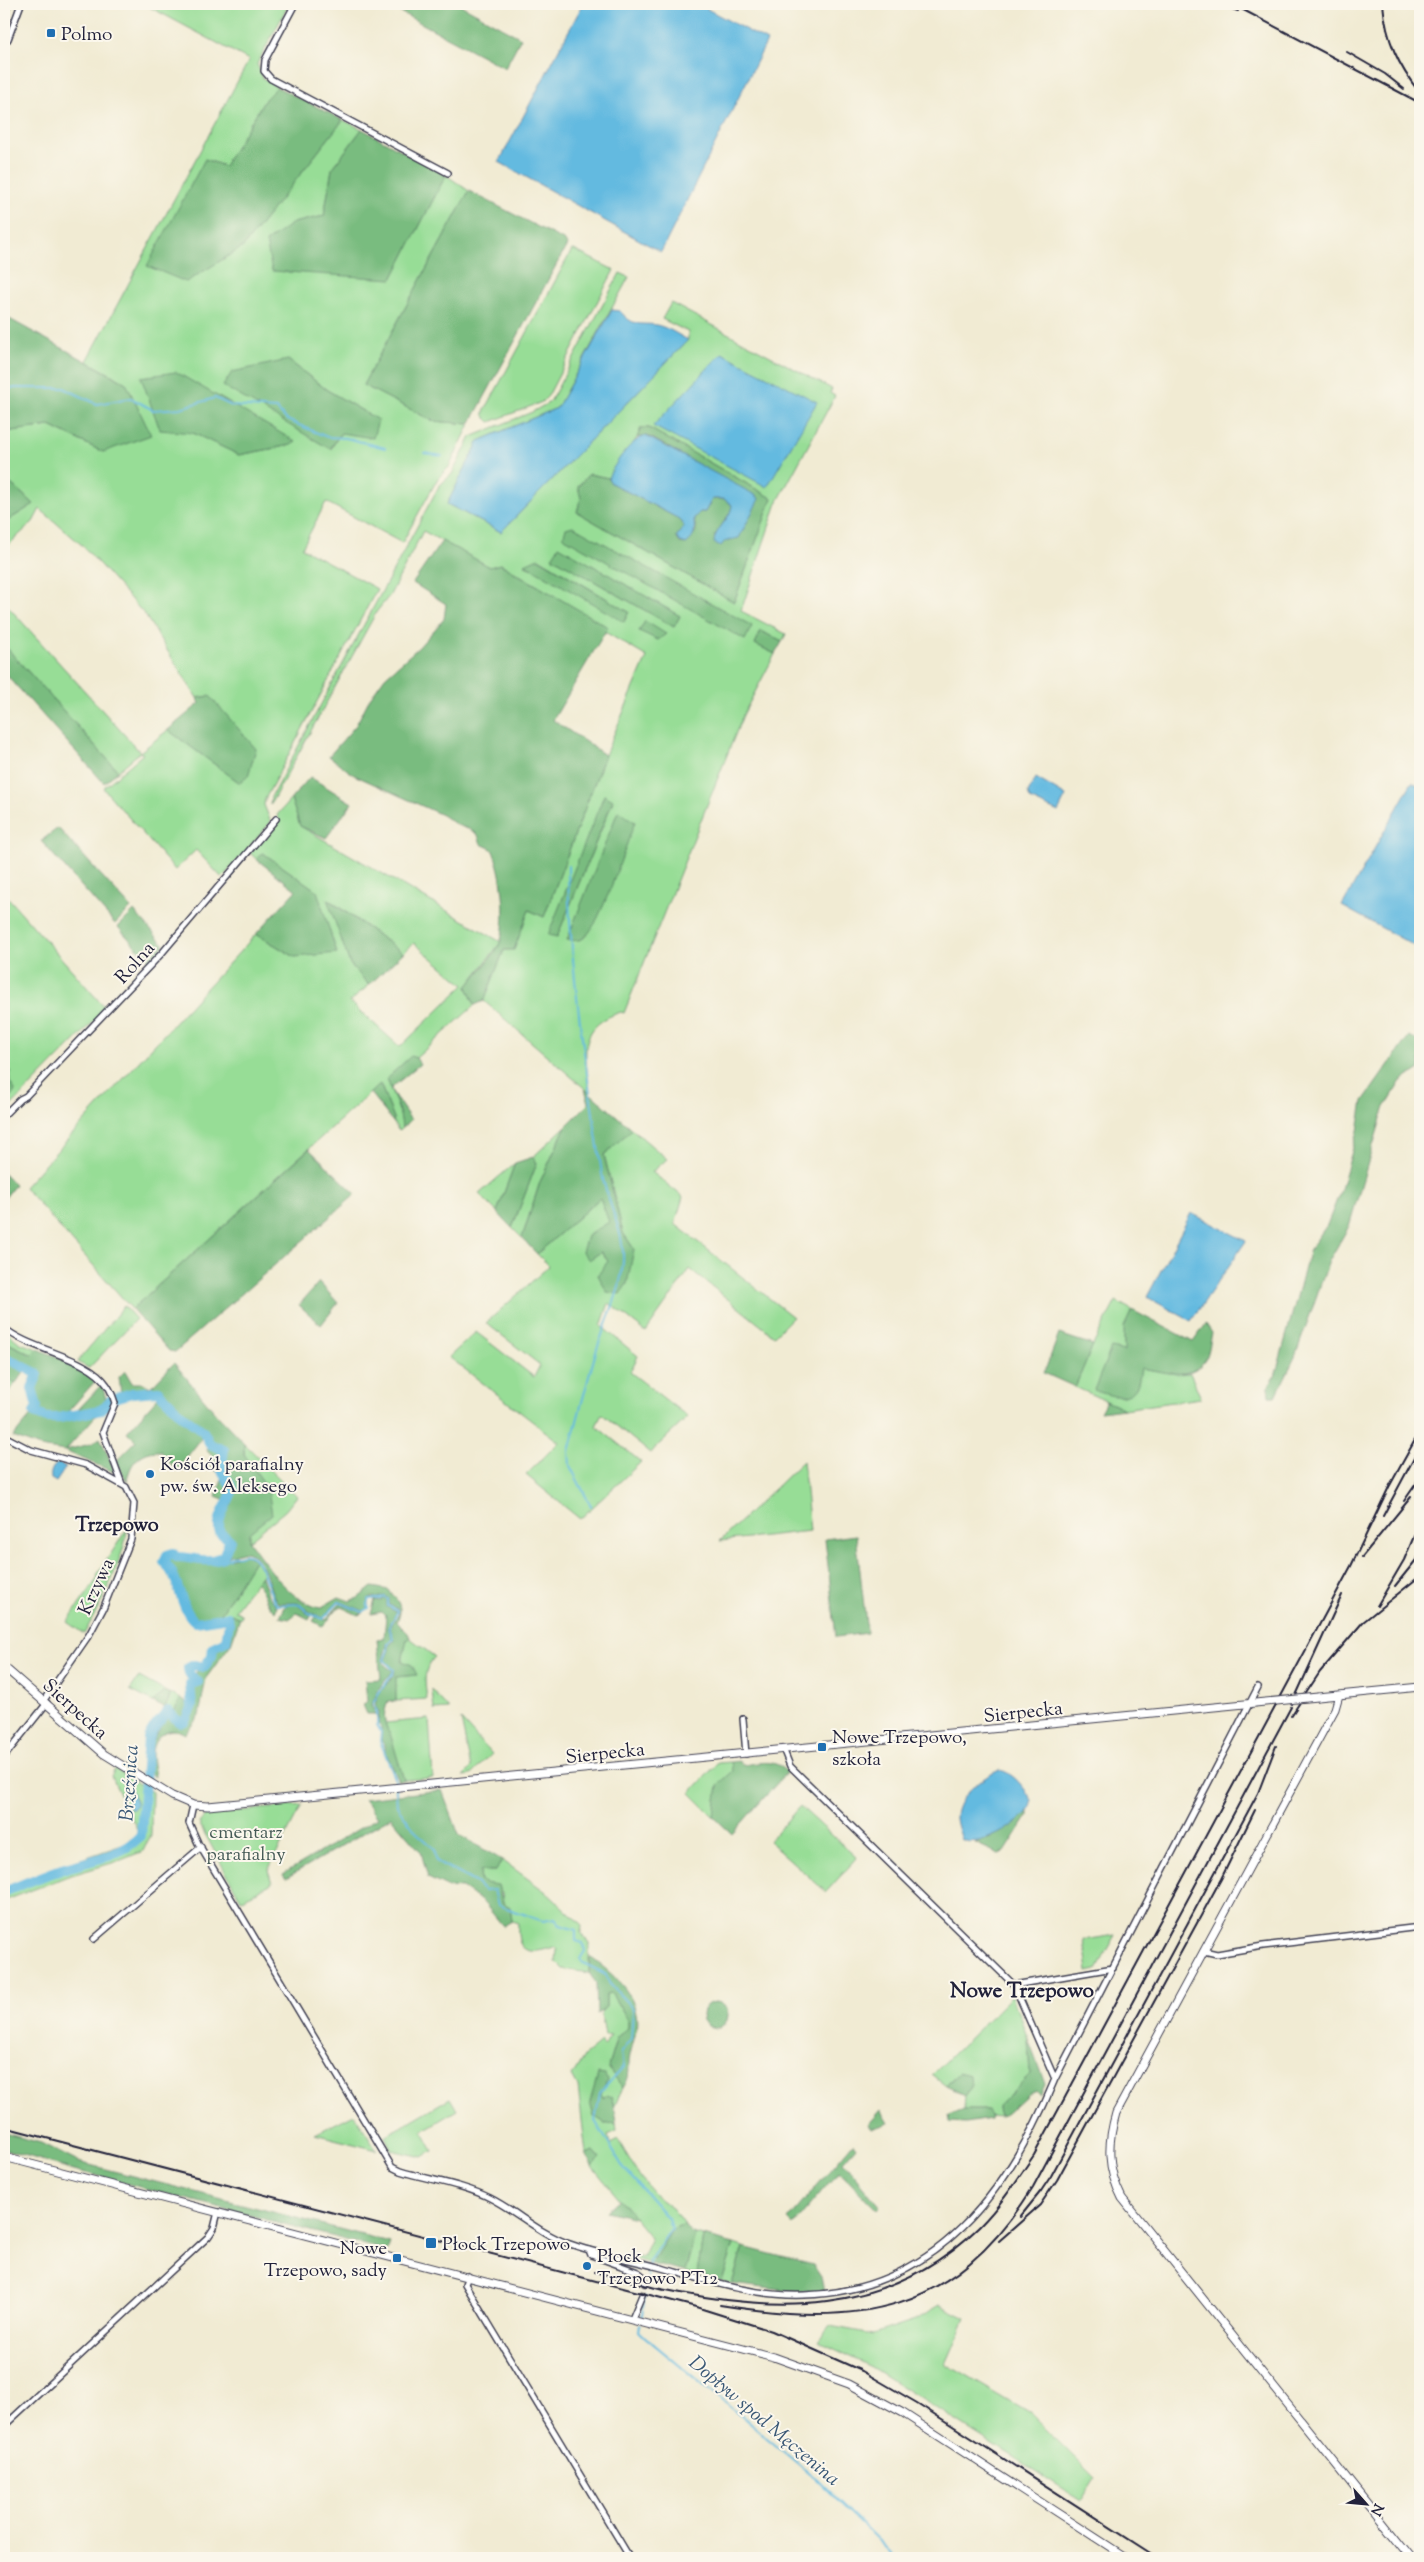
<svg xmlns="http://www.w3.org/2000/svg" width="1424" height="2562" viewBox="0 0 1424 2562" font-family="'Sorts Mill Goudy',serif">
	<rect width="100%" height="100%" fill="#fbf7ec"/>
	<filter id="ink" filterUnits="userSpaceOnUse"><feTurbulence type="fractalNoise" baseFrequency=".02" numOctaves="2"/><feDisplacementMap in="SourceGraphic" scale="10" xChannelSelector="R" yChannelSelector="G"/><feConvolveMatrix kernelMatrix="1 2 1 2 8 2 1 2 1" color-interpolation-filters="sRGB"/></filter>
	<filter id="wash" filterUnits="userSpaceOnUse"><feTurbulence type="fractalNoise" baseFrequency=".0096" numOctaves="4" result="noise"/><feDisplacementMap in="SourceGraphic" scale="20" xChannelSelector="R" yChannelSelector="G"/><feGaussianBlur stdDeviation="1.12" result="paint"/><feColorMatrix in="noise" values="0 0 0 0 0 0 0 0 0 0 0 0 0 0 0 0 0 1.4 0 .05"/><feComposite in="paint" operator="in"/></filter>
	<g filter="url(#wash)">
		<rect width="100%" height="100%" fill="#f1ebd3"/>
		<path fill="#97dd96" stroke="#5c8068" fill-rule="evenodd" d="M4,4H17L11,7L4,24Z
			M144,4H289L257,64L263,78L277,87L266,98L224,166L205,159L243,247L343,120L362,129L332,169L324,216L293,223L392,279L446,175L469,191L363,385L433,421L470,424L449,467L438,478L402,543L326,502L302,548L377,589L265,799L264,805L271,822L222,878L196,850L175,870L103,788L143,754L140,752L118,771L4,645V602L140,752L168,730L240,783L210,696L197,698L145,615L83,546L40,509L33,522L4,549V523L34,504L4,478V432L50,426L103,452L126,383L87,361L249,60ZM288,360L327,390L378,420L341,432L331,449ZM193,433L291,445L239,455Z
			M572,250H574L614,270L548,396L542,402L490,422L484,416V412Z
			M620,273L629,277L557,408L479,441L447,504L501,532L688,340V332L662,319L671,303L832,389L830,393L835,396L777,503L741,611L786,634L782,642L761,631L755,644L775,654L743,715L624,1013L621,1012C575,1027 586,1055 590,1093L484,1001L504,950L514,949L529,910L544,917L605,755L647,657L605,632L607,627L501,564L490,567L423,531L390,595L377,611L270,805L271,797L439,486L452,474L471,437L532,412L550,402ZM641,428H649L772,498L734,602L577,512L581,498L578,486L589,474L608,478L637,438ZM560,547L680,616L674,627L552,557ZM539,558L629,612L525,565ZM604,795L613,801L557,937Z
			M291,799L300,826L501,942L467,987L475,1005L416,1058L411,1057L387,1078L401,1116L402,1128L399,1131L393,1122L394,1118L380,1084L132,1309L24,1187L256,934L295,957L317,891L263,853L256,859L250,853L279,820L277,815ZM328,899L403,953L414,943L464,985L400,1047L350,1002L369,985L350,964Z
			M4,893L106,1009L4,1113V1091L9,1096L10,1072L4,1065Z
			M566,1126L540,1182L522,1238L512,1228L537,1163L533,1157Z
			M632,1129L667,1159L652,1172L683,1197L675,1224L793,1317L774,1336L690,1269L646,1332L609,1303L601,1326L638,1356L630,1372L688,1417L650,1453L602,1414L596,1426L641,1462L580,1519L526,1475L559,1442L449,1357L476,1332L534,1377L540,1365L486,1323L549,1266L537,1254L600,1198L610,1222L587,1236L608,1261L634,1249L623,1233L604,1154Z
			M515,1163L497,1212L479,1194Z
			M1116,1301L1132,1310C1117,1341 1126,1356 1136,1388L1141,1368L1176,1374L1190,1373L1201,1398L1124,1409L1075,1387L1093,1345Z
			M124,1306L136,1319L89,1368L77,1362Z
			M4,1330L20,1343L38,1349L33,1355L4,1341Z
			M4,1376L15,1384L4,1398Z
			M244,1443L297,1496L286,1510L249,1541Z
			M803,1461L810,1531L720,1541Z
			M127,1529C126,1554 98,1610 84,1634L67,1622L98,1578L97,1575Z
			M255,1559L263,1573L235,1610L242,1615L240,1618L232,1614L230,1618L228,1615L218,1618Z
			M410,1638L435,1657C422,1669 425,1684 427,1699L396,1701L395,1677L416,1675L402,1661L407,1640Z
			M139,1677L165,1691L153,1702L130,1690Z
			M432,1690L449,1709L434,1710Z
			M171,1694L181,1699L173,1713L171,1710L165,1708Z
			M170,1712L149,1746C149,1732 160,1722 170,1712Z
			M429,1719L433,1778L404,1780L385,1723Z
			M461,1720L492,1754L471,1775L463,1776L471,1768Z
			M731,1762L734,1771L718,1785L714,1817L690,1793L718,1763Z
			M115,1769L152,1792L151,1835L143,1851L119,1861L68,1876L4,1901V1889L49,1870L125,1844L134,1839L138,1831L111,1776Z
			M302,1805L268,1870L272,1883L241,1900L199,1823L207,1814Z
			M800,1806L857,1858L826,1892L769,1841Z
			M502,1860L546,1892L582,1925L581,1932L589,1943V1973L563,1969L556,1962L557,1950L554,1947C529,1955 516,1954 518,1923L512,1921L510,1907L503,1903L502,1893L480,1880L481,1871H495Z
			M1116,1935L1097,1969L1088,1971L1084,1940Z
			M611,1993L627,2019V2029L617,2037L608,2067L623,2088L614,2107L612,2098H603L601,2095L593,2093L590,2102L594,2117L605,2124L616,2123L617,2131L608,2135L610,2144L618,2140L640,2177L657,2197L673,2209L684,2224L673,2228L651,2264L631,2258L632,2254L642,2257L651,2238L592,2166L600,2158L594,2151L586,2154L578,2087L572,2076L584,2056L601,2042L603,2047L611,2035L605,2036L601,2012L606,2007V1994Z
			M1012,1996L1028,2039L1030,2074L998,2106L999,2117L991,2116L988,2110H964L965,2095L971,2087L958,2073L946,2086L932,2075Z
			M450,2098L457,2110L422,2131L433,2151L423,2157L391,2150L385,2136Z
			M354,2114L377,2150L315,2134Z
			M695,2234L703,2236L697,2275L685,2272Z
			M734,2244L743,2247L732,2284L722,2281Z
			M940,2305L966,2318L946,2364L1031,2414L1095,2478L1081,2500L871,2367L819,2342L831,2326L873,2334L915,2320Z"/>
		<path fill="#79bc7f" stroke="#4e6f5d" d="M385,4H459L521,38L505,68Z
			M277,87L343,120L243,247L186,282L147,266L205,159L224,166L266,98Z
			M362,129L446,175L392,279L272,271L266,242L293,223L324,216L332,169Z
			M469,191L565,241L567,245L470,424L433,421L363,385Z
			M4,316L126,383L151,435L103,452L50,426L4,432Z
			M288,360L327,390L378,420L373,438L341,433L330,449L223,386L232,372Z
			M176,372L296,442L291,445L239,455L193,433L160,430L141,377Z
			M641,428H649L772,498L734,602L577,512L581,498L578,487L589,474L608,478L611,483L681,520L684,527L676,537L680,543L686,544L696,531L694,518L700,512H705L712,499H724L732,505L731,511L714,537L725,541L759,499L652,438L646,436L637,438Z
			M4,478L34,504L4,523Z
			M573,526L752,626L745,640L563,537L566,528Z
			M442,541L490,567L500,564L608,627L553,720L605,755L544,917L529,910L514,950H504L484,1001L475,1005L467,987C474,978 499,950 501,940C507,915 503,872 492,849L481,844L478,835L471,830L457,825L442,815L354,775L329,756L356,725L370,698L385,677L419,647L444,619L446,604L413,583Z
			M559,546L680,616L674,627L552,557Z
			M538,558L629,612L624,622L525,564Z
			M645,621L666,634L658,640L639,631Z
			M761,631L782,642L775,654L755,644Z
			M4,645L118,771L104,783L4,672Z
			M210,696L256,749L248,776L240,783L168,730L200,703L197,698Z
			M310,777L352,803L326,838L300,826L291,799Z
			M604,795L613,800L557,937L548,935Z
			M618,811L635,822C626,844 601,924 585,937C581,941 572,941 567,940Z
			M58,828L131,908L115,924L41,841Z
			M263,853L317,891L337,953L295,957L256,934L296,890L256,859Z
			M327,899L403,953L369,985L350,964Z
			M134,911L164,945L150,962L118,927Z
			M1409,1036L1420,1041V1069L1401,1081L1384,1109L1349,1226L1329,1261L1295,1357L1276,1396H1269L1268,1387L1275,1377L1310,1249L1327,1225L1340,1192L1358,1131L1363,1101Z
			M411,1056L416,1058L420,1064L390,1089L411,1120L402,1128C401,1110 392,1095 387,1078Z
			M4,1065L11,1072L9,1081L15,1090L13,1095L8,1096L4,1091Z
			M380,1084L394,1118L393,1122L370,1093Z
			M585,1089L632,1129L604,1155L623,1233L634,1249L627,1284L620,1294L607,1292L598,1275L608,1261L601,1252L589,1260L582,1252L587,1236L609,1222L600,1198L537,1254L522,1238L540,1182L566,1126L589,1103Z
			M309,1149L356,1194L175,1352L169,1351L132,1309Z
			M533,1157L537,1163L512,1228L497,1212L515,1163Z
			M4,1173L15,1185L4,1199Z
			M319,1282L338,1303L321,1325L299,1305Z
			M1132,1310L1193,1342L1206,1324L1212,1333C1210,1341 1209,1354 1205,1360C1190,1382 1162,1371 1141,1368C1140,1373 1139,1383 1136,1388C1127,1402 1107,1395 1094,1390L1111,1348L1124,1351V1327Z
			M1059,1334L1093,1345L1075,1387L1044,1373Z
			M4,1341L32,1355L38,1349L74,1364L97,1379L64,1416L47,1417L36,1412L38,1405L33,1388L39,1373L28,1365L4,1355Z
			M4,1358L26,1369L15,1384L4,1376Z
			M174,1363L217,1415L244,1443V1454L268,1489L272,1514L249,1533V1541C267,1565 289,1601 320,1608L339,1597L350,1601L358,1598L372,1587L389,1590C398,1601 404,1607 397,1622L408,1633L410,1638L407,1640L402,1661L412,1665L417,1675L396,1677V1701L388,1702C383,1712 383,1724 390,1733L404,1780L399,1781L385,1751V1746L381,1740V1727L378,1724L379,1712L375,1706C376,1689 393,1683 395,1670L385,1660L389,1650V1645L394,1641L390,1627L399,1614L398,1609L389,1605V1598L385,1596L377,1598L372,1597L368,1599V1609L364,1611L339,1601L323,1618L308,1611L300,1603H278C267,1590 267,1555 245,1552C241,1551 235,1555 230,1555L228,1558L225,1556L226,1549L232,1541L228,1536L220,1533L223,1511L231,1506L235,1489L222,1468L227,1451L225,1447L210,1444C207,1424 171,1409 160,1390L121,1394L119,1377L125,1371L132,1383H141L151,1387Z
			M102,1384L106,1400L101,1408L75,1413Z
			M159,1396L181,1419L201,1430L204,1435L176,1471L161,1451C141,1450 129,1463 127,1482L116,1461L136,1441L127,1432Z
			M1106,1401L1124,1409L1100,1412Z
			M99,1412L66,1450L91,1444L100,1438L116,1473L65,1451L40,1447L13,1437L33,1413L47,1420Z
			M209,1445L223,1451L221,1472L218,1473L211,1466L216,1459L207,1450Z
			M223,1476L232,1490L228,1501L216,1496Z
			M856,1535L867,1633L836,1637L825,1539Z
			M244,1554L255,1559L218,1618H205L197,1621L193,1619L181,1595L178,1578L165,1563L168,1555C175,1555 183,1559 190,1561C201,1565 234,1559 244,1554Z
			M262,1576L268,1595L277,1607L275,1612C262,1600 267,1593 255,1582Z
			M385,1598L387,1599V1607L397,1612L388,1627L392,1638L391,1642L387,1643C387,1650 380,1661 385,1665C388,1668 391,1669 393,1671L380,1687L371,1705L376,1714H367L363,1705L367,1701L365,1680L381,1679L377,1639L384,1638L386,1616L382,1612L371,1614L375,1600L380,1601Z
			M292,1604L299,1605L306,1613L311,1615L309,1619L297,1613L289,1619L280,1617L286,1605Z
			M340,1604L364,1613L358,1615L341,1607C331,1611 330,1622 322,1626L313,1621L316,1617L326,1620Z
			M232,1614L240,1618L231,1644L206,1678L199,1716L185,1734C170,1724 153,1735 152,1753C152,1760 154,1769 155,1777L146,1770L149,1746L170,1712L178,1723L185,1722L193,1705L190,1691L192,1685L199,1684L194,1676L199,1668H204L213,1658L214,1648L226,1643Z
			M165,1691L171,1694L165,1708L153,1702Z
			M181,1699L191,1706L184,1719L179,1721L173,1713Z
			M738,1761L743,1765C760,1763 775,1758 787,1772L732,1834L714,1817L718,1785L733,1771L731,1762Z
			M442,1790L459,1835L502,1860L496,1871H481L480,1880L485,1883L498,1885L503,1903L510,1907L512,1921L503,1926L483,1902L462,1888L447,1887L428,1878L421,1852L391,1817L286,1878L283,1874L377,1818L364,1799Z
			M1028,1811V1816L1005,1852L999,1854L975,1843L991,1838Z
			M590,1957C608,1970 632,1989 636,2013C639,2026 633,2042 630,2055C627,2070 632,2075 623,2088L608,2067L617,2037L627,2029V2019L611,1993L606,1994V2007L597,2014L596,1983L589,1973Z
			M702 2015a13 13 0 1 1 26 0a13 13 0 1 1-26 0Z
			M1028,2039L1045,2084L1040,2094L1036,2090L1029,2093L1004,2116L999,2117L998,2106L1030,2074Z
			M958,2073L970,2076L971,2087L965,2095L946,2086Z
			M598,2074L605,2075L607,2081L601,2095L603,2098L607,2095L612,2098L616,2123L605,2124L594,2117L590,2102Z
			M881,2110L889,2123L871,2129L868,2125Z
			M964,2110H988L991,2116L990,2119L965,2123L949,2122L948,2115Z
			M4,2133L41,2143L78,2162L390,2242L388,2251L74,2170L4,2149Z
			M853,2143L856,2147L843,2162L880,2207L877,2210L839,2171L793,2225L788,2220Z
			M594,2151L600,2158L592,2166L586,2154Z
			M620,2199L635,2218L606,2211Z
			M684,2224L690,2232L695,2234L685,2272L651,2264L673,2228Z
			M703,2236L734,2244L722,2281L697,2275Z
			M743,2247L813,2265L821,2277L824,2291L796,2292L732,2284Z"/>
		<path fill="#63bae0" stroke="#426e8e" d="M583,4H708L707,9L767,41L661,252L499,162Z
			M612,310L620,311C636,331 645,320 663,327C672,330 680,336 688,340L501,532L447,504L479,441L557,408Z
			M722,353L817,402L767,487L653,426Z
			M646,436L757,496L759,499L739,538L725,541L721,546L714,543C714,529 731,519 732,505L724,499H712L705,512H700L694,518C694,530 697,536 686,544L680,542L676,537L684,527L681,520L611,483L608,478C615,463 630,440 646,436Z
			M1036,778L1066,796L1058,812L1030,799L1028,793Z
			M1412,782L1420,787V949L1342,906Z
			M1191,1213L1246,1241L1191,1321L1147,1297Z
			M58,1463L66,1467L56,1482L51,1479C50,1472 52,1467 58,1463Z
			M1000,1770C1014,1773 1024,1788 1032,1800C1031,1803 1030,1808 1028,1811C1017,1826 980,1848 962,1840C960,1833 956,1824 956,1817C957,1796 982,1777 1000,1770Z
			M126,1790H131L137,1805L133,1809L130,1808Z"/>
		<g fill="none" stroke-linecap="round" stroke-linejoin="round">
			<path stroke="#63bae0" stroke-width="2" d="M4,388H64L97,404L131,398L153,410L180,408L215,398L232,406L276,409L287,420L327,437L346,438L385,448
				M424,453L442,456
				M568,866C569,969 587,1072 602,1174C607,1203 625,1232 623,1262C621,1293 605,1323 596,1352C586,1385 578,1418 569,1451L570,1466L591,1506
				M223,1557L229,1559C233,1554 234,1557 239,1556C264,1547 265,1591 277,1605L300,1604L307,1612L323,1619L339,1602L363,1612L369,1608L367,1604L369,1599H380L385,1597L388,1599V1606L398,1611L389,1627L393,1639L388,1644V1650L384,1660L394,1670C391,1680 377,1691 373,1704L377,1712V1725L381,1732L380,1741L395,1778L397,1806L416,1832L435,1849L436,1861L476,1883L484,1891L494,1890L498,1905L543,1921L555,1919L560,1925L576,1930V1941L583,1943L585,1951L580,1959L583,1963L606,1974L609,1983L633,2009L631,2039L621,2052L623,2067L600,2093L595,2121L624,2169L668,2218L671,2229L649,2261L648,2284
				M641,2320L645,2296
				M640,2325L639,2331L644,2336L814,2477L896,2558"/>
			<path stroke="#63bae0" stroke-width="10" d="M4,1357L38,1374L32,1388L37,1407L34,1413L47,1418H59L101,1410L112,1399L132,1393L158,1391L183,1416L203,1431L210,1444L224,1450L221,1469L233,1489C229,1504 215,1518 220,1533L230,1540L223,1557C201,1565 194,1556 175,1557L173,1553L167,1555L164,1562C181,1578 179,1610 196,1622L228,1617L229,1623L226,1641L213,1647L212,1656L204,1667L194,1665L188,1668L189,1674L198,1682L190,1685L192,1706L185,1721L179,1722L168,1711L153,1729L148,1738L141,1836C123,1856 88,1861 62,1869C42,1876 23,1884 4,1892"/>
		</g>
	</g>
	<g filter="url(#ink)">
		<g fill="none" stroke-linecap="round" stroke-linejoin="round">
			<path stroke="#c8c3b5" stroke-width="5" stroke-dasharray="5 2.5" stroke-linecap="butt" d="M642,2295L645,2283"/>
			<defs>
				<path id="street" d="M295,4L265,60L264,71L271,79L448,173
					M8,39L21,4
					M4,1115L20,1099L26,1096L162,953L276,819
					M4,1328C31,1351 88,1356 107,1385C111,1390 113,1397 115,1403L103,1432L122,1484
					M4,1436L31,1450L86,1465L126,1487L134,1503L131,1539L103,1609L89,1635L44,1700
					M743,1719L746,1754
					M4,1757L47,1703
					M193,1805L189,1823L198,1843L392,2167L400,2171C429,2180 462,2184 490,2198C516,2211 539,2233 567,2243C597,2254 628,2259 658,2267C705,2280 755,2297 804,2295C936,2291 1009,2191 1055,2079L1014,1985L790,1766L784,1751
					M94,1939L201,1847
					M1204,1951L1217,1954L1263,1946L1420,1927
					M1014,1985L1113,1968
					M1055,2079L1258,1687
					M589,2250L591,2255L638,2272L643,2276L645,2283
					M468,2276L465,2284L630,2558
					M632,2319L642,2295
					M4,2426L208,2237L214,2228L218,2212"/>
				<path id="secondary" d="M4,1667L104,1754L172,1796L193,1805L208,1806L1255,1703
					M1339,1695L1335,1709L1116,2113C1107,2144 1107,2169 1122,2198L1411,2558
					M1318,1697L1420,1687
					M4,2157L774,2357L849,2384L903,2413L1127,2558"/>
			</defs>
			<use href="#street" stroke="#414052" stroke-width="8"/>
			<use href="#secondary" stroke="#414052" stroke-width="9"/>
			<use href="#street" stroke="#fff" stroke-width="5"/>
			<use href="#secondary" stroke="#fff" stroke-width="7"/>
			<path stroke="#22223b" stroke-width="2" d="M1218,4L1238,11
				M1232,4L1420,103
				M1383,4C1386,39 1398,66 1420,93
				M1347,52L1385,74L1404,89
				M1404,1501L1420,1478
				M1383,1516L1420,1447
				M1362,1557L1411,1497
				M1395,1586L1420,1555
				M1377,1606L1404,1560L1420,1522
				M1292,1704L1342,1595
				M1291,1716L1320,1672L1363,1622L1420,1576
				M4,2127L696,2307L772,2331L862,2371L917,2403L1158,2558
				M1020,2217L1041,2191L1051,2176L1258,1793L1276,1746
				M999,2241L1040,2205L1057,2180L1221,1879L1255,1810
				M595,2272L663,2290
				M656,2288C774,2313 886,2318 979,2227C1001,2205 1017,2180 1034,2155L1351,1566L1389,1487L1420,1431
				M720,2305C859,2327 953,2316 1033,2187L1291,1707"/>
			<defs>
				<path id="secondary-bridge" d="M1255,1703L1318,1697"/>
			</defs>
			<use href="#secondary-bridge" stroke="#414052" stroke-width="9" stroke-linecap="butt"/>
			<use href="#secondary-bridge" stroke="#fff" stroke-width="7"/>
		</g>
	</g>
	<g fill="#1f6fb2" stroke="#fbf7ec" stroke-width="2">
		<rect x="46" y="28" width="10" height="10" rx="2.5"/>
		<circle cx="150" cy="1474" r="5"/>
		<rect x="817" y="1742" width="10" height="10" rx="2.5"/>
		<rect x="425" y="2237" width="12" height="12" rx="2.5"/>
		<rect x="392" y="2253" width="10" height="10" rx="2.5"/>
		<circle cx="587" cy="2266" r="5"/>
	</g>
	<g text-anchor="middle" stroke-width="4" stroke-linejoin="round" paint-order="stroke">
		<g font-size="19" fill="#22223b" stroke="#fbf7ec" text-anchor="start">
			<text x="61" y="40">Polmo</text>
			<text x="160" y="1470">Kościół parafialny<tspan x="160" dy="22">pw. św. Aleksego</tspan></text>
			<text x="832" y="1743">Nowe Trzepowo,<tspan x="832" dy="22">szkoła</tspan></text>
			<text x="442" y="2250">Płock Trzepowo</text>
			<text x="387" y="2254" text-anchor="end">Nowe<tspan x="387" dy="22">Trzepowo, sady</tspan></text>
			<text x="597" y="2262">Płock<tspan x="597" dy="22">Trzepowo PT12</tspan></text>
		</g>
		<g font-size="19" fill="#22223b" stroke="#fbf7ec">
			<text transform="translate(134 962) rotate(-48)" y="7">Rolna</text>
			<text transform="translate(95 1586) rotate(-65)" y="7">Krzywa</text>
			<text transform="translate(76 1708) rotate(42)" y="7">Sierpecka</text>
			<text transform="translate(1023 1711) rotate(-6)" y="7">Sierpecka</text>
			<text transform="translate(605 1752) rotate(-6)" y="7">Sierpecka</text>
		</g>
		<g font-size="19" fill="#455a56" stroke="#fbf7ec">
			<text x="246" y="1838">cmentarz<tspan x="246" dy="22">parafialny</tspan></text>
		</g>
		<g font-size="20" font-weight="bold" fill="#22223b" stroke="#fbf7ec">
			<text x="117" y="1531">Trzepowo</text>
		</g>
		<g font-size="20" font-style="italic" fill="#395775" stroke="#fbf7ec">
			<text transform="translate(128 1783) rotate(-86)" y="7">Brzeźnica</text>
			<text transform="translate(765 2420) rotate(40)" y="7">Dopływ spod Męczenina</text>
		</g>
		<g font-size="21" font-weight="bold" fill="#22223b" stroke="#fbf7ec">
			<text x="1022" y="1997">Nowe Trzepowo</text>
		</g>
	</g>
	<rect width="1424" height="2562" fill="none" stroke="#fbf7ec" stroke-width="20"/>
	<g transform="translate(1366 2504) rotate(117)" stroke="#fbf7ec" stroke-width="4" paint-order="stroke">
	<path d="M0-4L9 19L0 12L-9 19Z" fill="#22223b"/>
	<text y="-8" font-size="14" font-weight="bold" text-anchor="middle" fill="#22223b">N</text>
	</g>
</svg>
